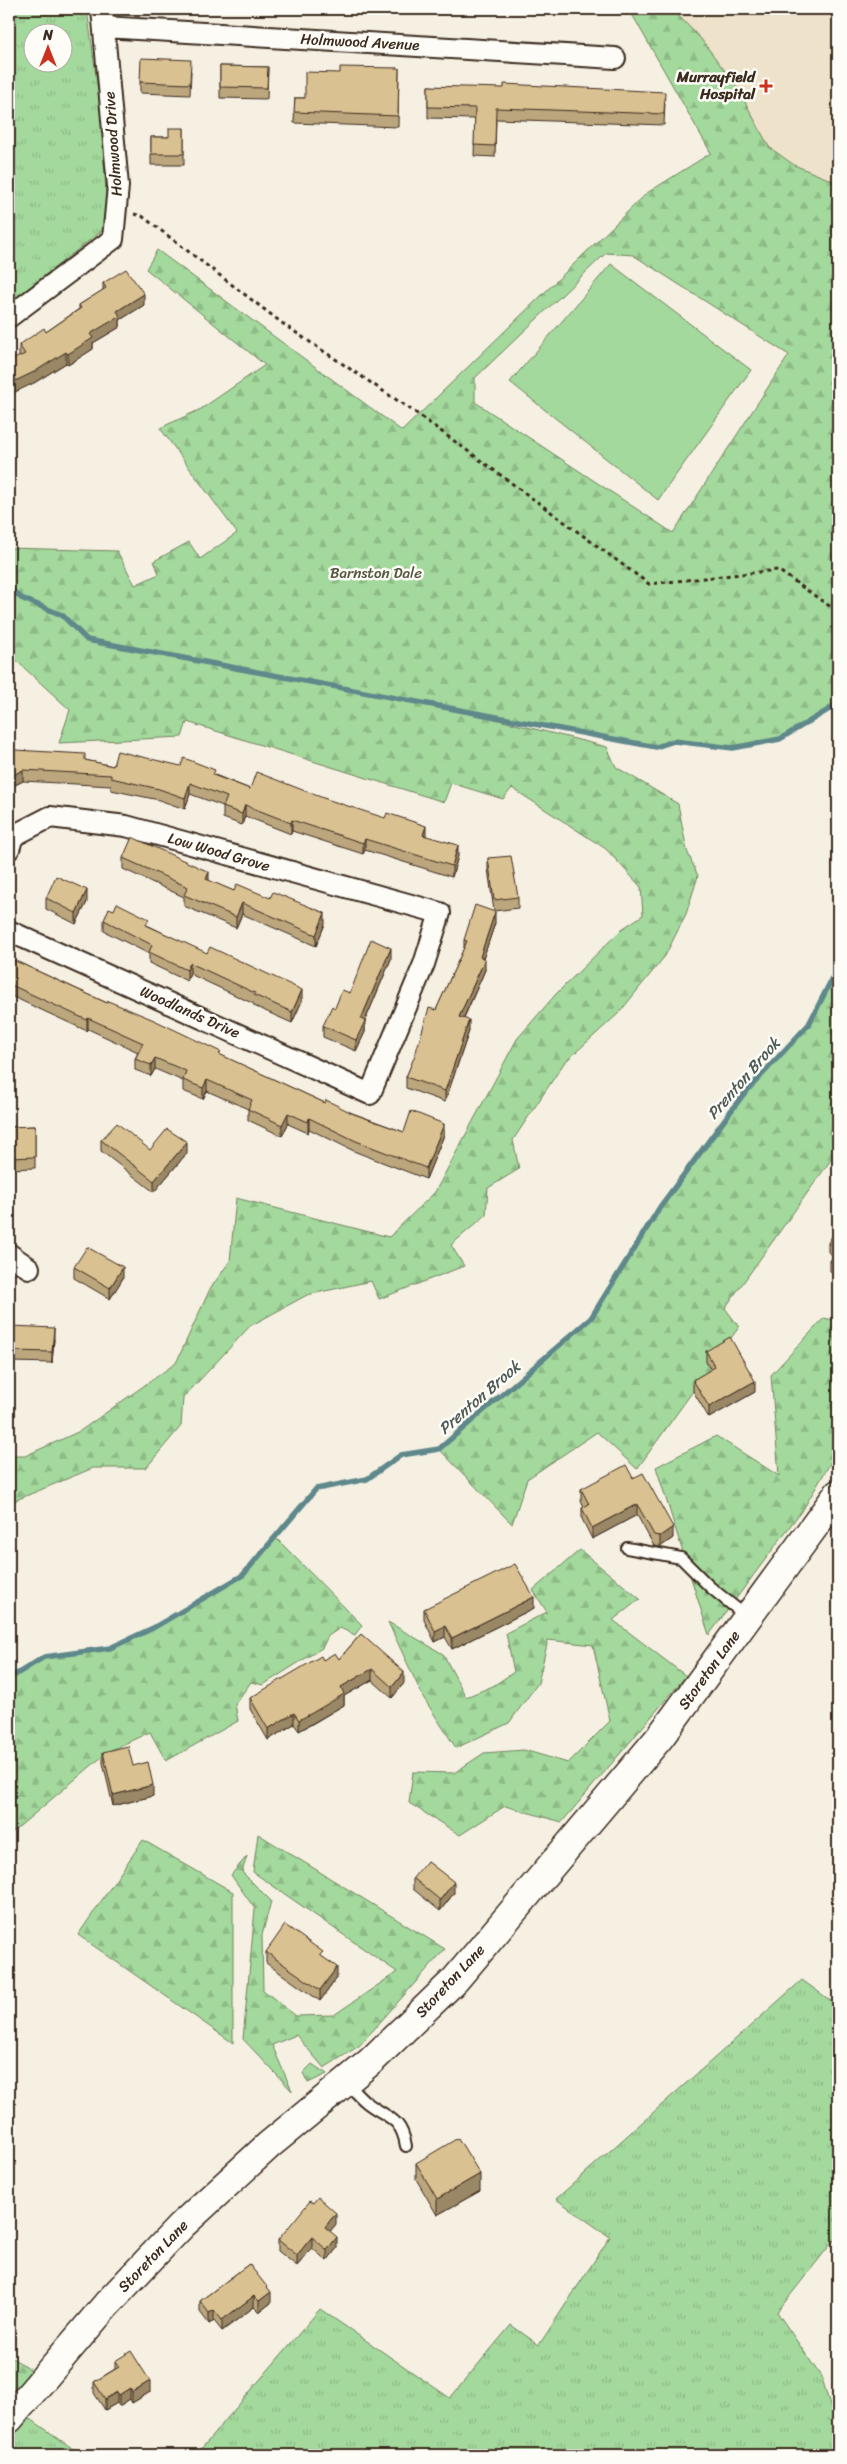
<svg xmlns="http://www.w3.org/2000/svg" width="847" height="2464" viewBox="0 0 847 2464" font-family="Sriracha,sans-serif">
	<defs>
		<pattern id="grass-tufts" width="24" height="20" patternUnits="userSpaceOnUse" patternTransform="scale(1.25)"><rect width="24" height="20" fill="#a3d99c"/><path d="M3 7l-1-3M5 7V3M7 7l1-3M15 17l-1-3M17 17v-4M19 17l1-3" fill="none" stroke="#8dba86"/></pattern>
		<pattern id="forest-firs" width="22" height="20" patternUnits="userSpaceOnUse" patternTransform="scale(1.25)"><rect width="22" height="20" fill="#a3d99c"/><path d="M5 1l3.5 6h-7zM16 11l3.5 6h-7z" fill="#8dba86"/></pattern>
	</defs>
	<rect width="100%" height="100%" fill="#f6f0e3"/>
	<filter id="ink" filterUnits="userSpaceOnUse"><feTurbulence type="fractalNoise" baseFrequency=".02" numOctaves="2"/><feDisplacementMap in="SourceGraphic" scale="10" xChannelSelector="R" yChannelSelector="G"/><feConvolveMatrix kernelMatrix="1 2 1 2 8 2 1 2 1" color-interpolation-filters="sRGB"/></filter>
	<g filter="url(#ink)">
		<path fill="#eee2ca" d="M648,9H838V226Z"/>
		<path fill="url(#grass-tufts)" stroke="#6f825d" fill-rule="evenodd" d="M9,9H87L101,112L107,211L103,230L9,303ZM32,32H62V62H32Z
			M802,1980L838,2006V2235L777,2312L822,2378L838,2434V2455H196L320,2309L450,2398L511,2325L539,2345L610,2237L556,2199Z
			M25,2415L82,2455H9V2434Z"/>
		<path fill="url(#forest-firs)" stroke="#6f825d" fill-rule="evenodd" d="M629,9H672L701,39L737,87L769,147L794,165L838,183V704L780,739L733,748L674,741L656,747L447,707L607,747L616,767L678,804L687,851L698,876L686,914L665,956L619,1013L564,1063L513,1140L519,1169L488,1188L486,1215L451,1245L464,1266L379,1299L371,1281L307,1295L250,1326L183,1398L181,1426L146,1468H93L9,1503V1456H25L80,1431L176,1363L210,1289L230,1261L236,1198L389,1237L435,1192L517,1039L556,994L622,929L643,915L641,887L606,849L512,788L503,799L451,783L444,802L187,722L182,737L59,743L70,710L9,654V548L117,551L135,585L159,574L154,561L189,542L200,559L237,533L160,428L201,409L265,365L146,269L157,250L402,431L647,193L711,153ZM606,253L633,255L789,355L673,533L475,402V378Z
			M838,967V1150L725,1308L739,1327L637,1469L597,1432L527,1479L512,1524L439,1449L591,1318L660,1207L742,1096L809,1024Z
			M824,1318L838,1321V1450L805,1506L709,1635L656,1467L716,1436L779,1476L771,1375Z
			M275,1537L362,1625L355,1635L340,1628L328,1636L322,1648L263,1685L251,1682L235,1704L238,1721L166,1761L150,1732L109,1751L9,1835V1674L15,1675L44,1657L110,1648L153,1628L243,1575Z
			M580,1550L640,1599L613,1620L686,1676L562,1822L505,1806L460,1835L409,1803L413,1772L454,1773L484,1753L524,1750L568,1763L610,1721L593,1645L548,1640L538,1683L509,1723L456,1748L423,1697L388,1622L443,1654L466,1697L493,1686L514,1672L506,1633L547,1612L533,1590Z
			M258,1834L445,1949L359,2046L324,2068L296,2035L272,2045L292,2091L243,2039L255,1909L231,1875L247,1856L242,1872L271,1901L262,1935L263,1990L296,2016L334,2015L397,1972L253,1872Z
			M143,1840L233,1892V2043L78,1935Z
			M312,2064L327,2074L308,2083L303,2073Z
			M9,2356L33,2371L19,2392L9,2383Z"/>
		<path fill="#a3d99c" stroke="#6f825d" d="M611,264L751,370L658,500L510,382Z"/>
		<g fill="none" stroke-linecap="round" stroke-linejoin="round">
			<path stroke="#5f888b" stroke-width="5.5" d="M9,588L21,598L62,615L87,640L656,747L674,741L733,748L780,739L838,704
				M9,1674L15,1675L44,1657L110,1648L153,1628L243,1575L316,1489L367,1479L401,1455L439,1449L591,1318L660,1207L742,1096L809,1024L838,967"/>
			<defs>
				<path id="lane" d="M627,1548L681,1558L710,1587L747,1617
					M346,2082C353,2089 359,2096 366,2102C386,2118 401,2116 406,2146"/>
				<path id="street" d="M104,27L615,58
					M9,317L113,239L118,186L102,9
					M9,849L13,836L50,817L126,826L440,913L424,964L370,1094L9,931
					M9,1254L29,1268"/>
				<path id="secondary" d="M9,2419L107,2304L182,2225L269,2145L370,2062L455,1980L660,1737L838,1494"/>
			</defs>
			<use href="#lane" stroke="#3b2a1e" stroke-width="14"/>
			<use href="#street" stroke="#3b2a1e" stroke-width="24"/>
			<use href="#secondary" stroke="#3b2a1e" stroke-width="31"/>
			<path stroke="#3b2a1e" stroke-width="3" stroke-dasharray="4 4" stroke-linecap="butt" d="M134,214L142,216L286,326L416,413L649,584L778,570L838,612"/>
			<use href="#lane" stroke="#fdfcf7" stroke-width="10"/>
			<use href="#street" stroke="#fdfcf7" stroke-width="20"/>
			<use href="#secondary" stroke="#fdfcf7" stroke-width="28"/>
		</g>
		<path fill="#bba67d" stroke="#3b2a1e" d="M566,9H605V13H566Z
			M220,66L268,67L267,99L220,98Z
			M399,68L398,127L294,123L295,98H305L340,73Z
			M191,71L190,95L140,93V82Z
			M428,86L665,103L664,125L496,119L495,157L474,156L475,119L428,118Z
			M184,128V165H151V137H169Z
			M103,283L144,305L120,320V327L93,343V349L68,365L66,363L34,383L19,357V345L46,332L79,309V305L103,290Z
			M9,753L85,760L113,766L215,775L250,789L326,799L426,836L458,856L452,877L365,850L363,854L292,831L291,834L245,816L242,825L223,818V806L190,794L185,809L159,800L111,790V786L23,781L9,788Z
			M123,858L209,881L234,891L325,924L316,946L242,914L236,928L184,906V897L123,869Z
			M488,858L518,897V908L494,911L488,869Z
			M46,898L87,902L76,924L46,909Z
			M104,920L149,926L302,1001L292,1023L254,1006V1004L190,974L187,981L149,963V954L104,931Z
			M495,923L483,959L485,970L464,1018L469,1031L445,1102L406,1088V1077L464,948V940Z
			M9,958L325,1103L404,1132L444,1135L426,1179L356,1152L309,1129L308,1133L288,1124L282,1136L248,1120V1109L207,1091L203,1099L183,1091V1081L155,1069L151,1076L135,1070V1059L138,1052L88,1029L87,1031L9,995Z
			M391,959L365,1021V1032L356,1051L323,1037V1026L335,1008L350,993Z
			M35,1126V1168L9,1169V1127Z
			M101,1140L150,1150L187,1153L154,1192L101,1151Z
			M838,1227V1276L830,1271V1261L834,1256L828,1252V1243Z
			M74,1267L123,1278L110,1299L74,1278Z
			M54,1339L52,1363L11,1362V1351Z
			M706,1351L755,1392L709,1418L693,1391V1380L711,1370L706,1362Z
			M633,1478L673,1538L660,1547L654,1546L637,1515L592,1539L582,1519V1508L584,1507L581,1500V1489Z
			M534,1608L452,1649L445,1637L435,1642L424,1620V1609Z
			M361,1634L404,1683L392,1698L372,1680L344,1696V1705L312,1724L299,1731L294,1724L268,1740L250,1709V1698L323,1660L339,1659Z
			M103,1752L133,1766L153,1796L113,1806L103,1763Z
			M413,1878L454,1893L440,1911L413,1889Z
			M266,1952L323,1957L337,1978L320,2001L266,1963Z
			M416,2163L480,2191L437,2215L416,2179Z
			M336,2224L330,2231L337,2248L327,2261L312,2248L297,2266L278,2251V2240Z
			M249,2264L271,2303L259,2312L254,2307L222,2331L214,2321L209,2324L200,2312V2301Z
			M115,2361L150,2392L132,2403L130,2399L119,2406L117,2403L105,2410L94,2393V2382L115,2369Z"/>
		<path fill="#998766" stroke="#3b2a1e" d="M144,294V305L120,320V327L93,343V349L68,365V354L117,311Z
			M66,352V363L34,383L9,395V384Z
			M23,770V781L9,788V777Z
			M190,783V794L185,809V798Z
			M245,805V816L242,825V814Z
			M292,820V831L291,834V823Z
			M426,826V837L423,835Z
			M365,839V850L363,854V843Z
			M458,845V856L452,877V866Z
			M209,872V883L206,879Z
			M87,890V902L76,924V913Z
			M242,903V914L236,928V917Z
			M495,912V923L480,968V957Z
			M325,913V924L316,946V935Z
			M391,948V959L365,1021V1032L356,1051V1040L361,1019Z
			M485,959V970L459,1028V1017Z
			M190,963V974L187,981V970Z
			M302,990V1001L292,1023V1012Z
			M88,1018V1029L87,1031V1020Z
			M469,1020V1031L445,1102V1091Z
			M155,1058V1069L151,1076V1065Z
			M207,1080V1091L203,1099V1088Z
			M288,1113V1124L282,1136V1125Z
			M309,1118V1129L308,1133V1122Z
			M444,1124V1135L426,1179V1168Z
			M187,1142V1153L154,1192V1181Z
			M123,1267V1278L110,1299V1288Z
			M54,1328V1339L52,1363V1352Z
			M755,1381V1392L709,1418V1407Z
			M637,1504V1515L592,1539V1528Z
			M673,1527V1538L660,1547V1536Z
			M534,1597V1608L452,1649V1638Z
			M445,1626V1637L435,1642V1631Z
			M372,1669V1680L344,1696V1705L299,1731V1720L341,1687Z
			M404,1672V1683L392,1698V1687Z
			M294,1713V1724L268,1740V1729Z
			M153,1785V1796L113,1806V1795Z
			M454,1882V1893L440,1911V1900Z
			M337,1967V1978L320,2001V1990Z
			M480,2174V2191L437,2215V2199Z
			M336,2213V2224L325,2238V2227Z
			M312,2237V2248L297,2266V2255Z
			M337,2237V2248L327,2261V2250Z
			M271,2292V2303L259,2312V2301Z
			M254,2296V2307L222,2331V2320Z
			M214,2310V2321L209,2324V2313Z
			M150,2381V2392L132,2403V2392Z
			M130,2388V2399L119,2406V2395Z
			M117,2392V2403L105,2410V2399Z"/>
		<path fill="#dac191" stroke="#3b2a1e" d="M141,58L191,60L190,84L140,82Z
			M220,66L268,67L267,88L220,87Z
			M340,67L399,68L398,116L294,112L295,98H305V72L340,73Z
			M504,84L665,92L664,114L496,108L495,146L474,145L475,108L428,107V86L504,88Z
			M169,128H184V154H151V137H169Z
			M126,269L144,294L117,311L120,316L90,334L93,338L68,354L66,352L34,372L9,384V361L25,354L19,345L44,328L46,332L81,308L79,305L106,288L103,283Z
			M15,750L85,754V760L113,766L117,751L181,766L184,758L215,770L213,775L250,789L256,772L326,799L385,818L387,813L426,826L423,835L458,845L452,866L365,839L363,843L292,820L291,823L245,805L242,814L223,807L227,797L190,783L185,798L159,789L111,778V775L23,770L9,777V753Z
			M132,837L209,872L206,879L234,891L237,884L270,898L273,892L325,913L316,935L242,903L236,917L184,895L188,887L123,858Z
			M511,856L518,897L494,900L488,858Z
			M56,876L87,890L76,913L46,898Z
			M117,903L149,919L146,925L207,953L210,947L302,990L292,1012L254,995L255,993L190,963L187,970L149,952L152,945L104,920L109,908L114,910Z
			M475,905L495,912L480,957L485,959L459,1017L469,1020L445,1091L406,1077L415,1055L429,1008L436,1010L467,941L464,940Z
			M371,939L391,948L361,1019L365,1021L356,1040L323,1026L332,1006L335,1008L342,990L350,993Z
			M9,958L107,1003L108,1001L154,1020L221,1052L219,1054L325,1103L326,1100L354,1114L404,1132L411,1111L444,1124L426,1168L356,1141L309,1118L308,1122L288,1113L282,1125L248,1109L252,1100L207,1080L203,1088L183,1080L186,1071L155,1058L151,1065L135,1059L143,1043L88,1018L87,1020L9,984Z
			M117,1123L150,1150L167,1129L187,1142L154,1181L101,1140Z
			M35,1126V1157L9,1158V1127Z
			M838,1227V1266L830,1261L838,1249L828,1243Z
			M87,1247L123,1267L110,1288L74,1267Z
			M12,1326L54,1328L52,1352L11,1351Z
			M730,1337L755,1381L709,1407L693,1380L715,1367L706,1351Z
			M626,1465L633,1478L643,1473L673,1527L660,1536L654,1535L637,1504L592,1528L582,1508L589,1504L581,1489Z
			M515,1564L534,1597L452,1638L445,1626L435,1631L424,1609Z
			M361,1634L404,1672L392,1687L372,1669L341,1687L344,1694L312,1713L299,1720L294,1713L268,1729L250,1698L321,1656L323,1660L335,1653L339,1659Z
			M128,1746L133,1766L148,1762L153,1785L113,1795L103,1752Z
			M427,1861L454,1882L440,1900L413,1878Z
			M285,1925L323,1952L320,1955L337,1967L320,1990L266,1952Z
			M458,2138L480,2174L437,2199L416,2163Z
			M318,2197L336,2213L325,2227L337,2237L327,2250L312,2237L297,2255L278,2240L310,2201L313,2203Z
			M249,2264L271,2292L259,2301L254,2296L222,2320L214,2310L209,2313L200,2301Z
			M131,2351L150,2381L132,2392L130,2388L119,2395L117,2392L105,2399L94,2382L119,2367L115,2361Z"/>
	</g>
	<path fill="#c8321e" stroke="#fdfcf7" stroke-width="2" d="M763.5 78.5h5v5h5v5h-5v5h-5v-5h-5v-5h5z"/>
	<g text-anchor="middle" stroke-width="5" stroke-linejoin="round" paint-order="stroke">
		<g font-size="15" fill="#3b2a1e" stroke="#fdfcf7">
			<text transform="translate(360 42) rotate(3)" y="5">Holmwood Avenue</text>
			<text transform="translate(113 144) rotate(-94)" y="5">Holmwood Drive</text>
			<text transform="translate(219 852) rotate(16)" y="5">Low Wood Grove</text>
			<text transform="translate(190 1012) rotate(24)" y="5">Woodlands Drive</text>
			<text transform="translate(709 1670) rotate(-54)" y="5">Storeton Lane</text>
			<text transform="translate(450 1981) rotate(-47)" y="5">Storeton Lane</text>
			<text transform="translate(153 2256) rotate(-46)" y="5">Storeton Lane</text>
		</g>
		<g font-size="15" font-weight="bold" fill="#3b2a1e" stroke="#fdfcf7" text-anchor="end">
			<text x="755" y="82">Murrayfield<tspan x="755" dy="17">Hospital</tspan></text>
		</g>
		<g font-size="15" fill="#55563e" stroke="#fdfcf7">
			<text x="376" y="578">Barnston Dale</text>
		</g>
		<g font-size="16" font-style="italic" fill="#4d5955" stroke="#fdfcf7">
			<text transform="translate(743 1078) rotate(-49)" y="6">Prenton Brook</text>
			<text transform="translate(479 1397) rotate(-41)" y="6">Prenton Brook</text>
		</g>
	</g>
	<rect width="847" height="2464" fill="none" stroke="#fdfcf7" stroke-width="30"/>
	<rect x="15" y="15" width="817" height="2434" fill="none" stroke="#3b2a1e" stroke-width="2" filter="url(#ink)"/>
	<g transform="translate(48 48)"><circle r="24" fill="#fdfcf7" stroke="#afa8a0"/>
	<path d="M0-4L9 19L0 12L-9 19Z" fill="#c8321e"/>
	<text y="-8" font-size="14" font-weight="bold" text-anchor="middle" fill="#3b2a1e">N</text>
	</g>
</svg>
